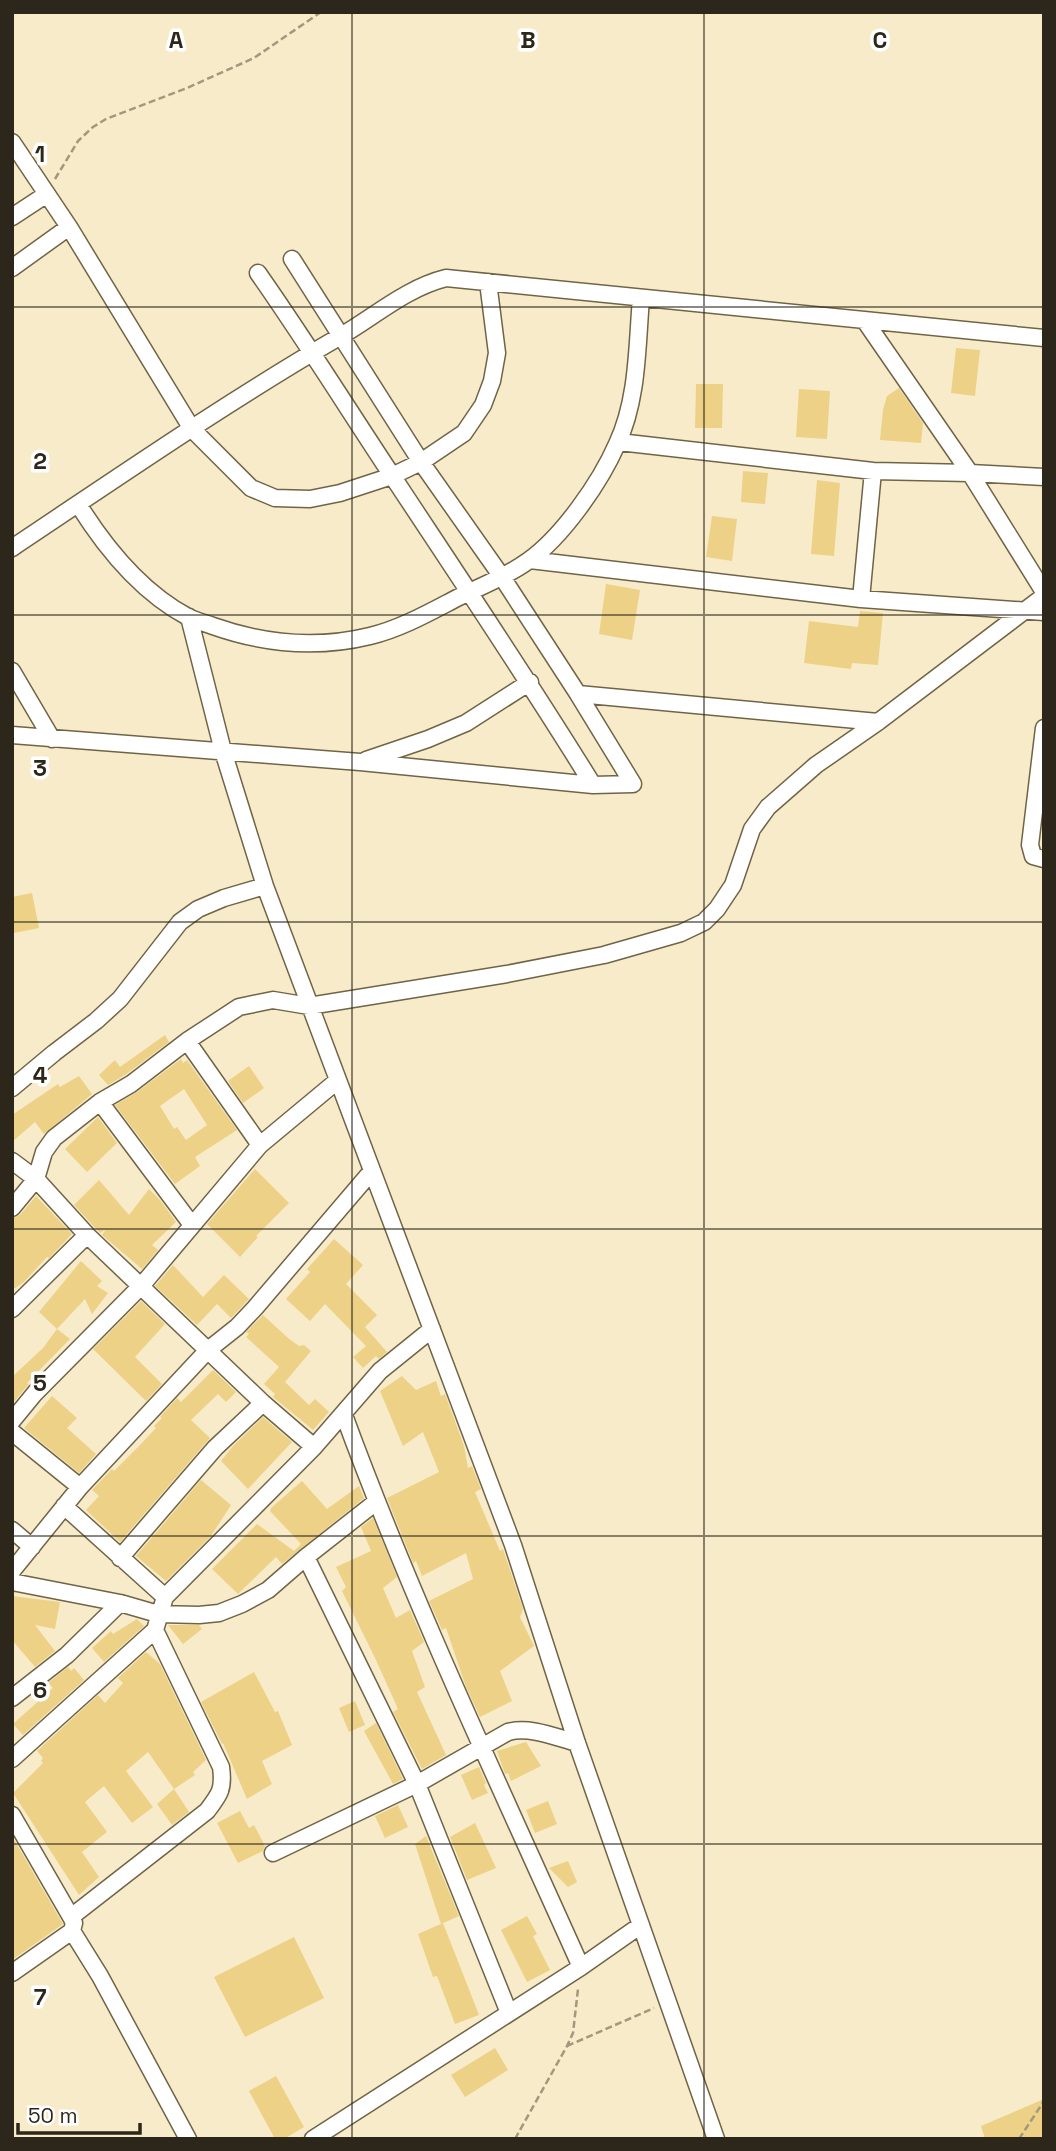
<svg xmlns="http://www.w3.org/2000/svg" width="1056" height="2151" viewBox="0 0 1056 2151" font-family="'Space Grotesk',sans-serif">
	<rect width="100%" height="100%" fill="#f8ebc9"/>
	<path fill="#edd186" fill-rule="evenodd" d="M956,348L980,350L975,396L951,393Z
		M696,384H723L722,428H695Z
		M899,388L923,423L921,443L880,440L883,410L887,396Z
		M799,389L830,391L827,439L796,437Z
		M743,471L768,473L765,504L741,502Z
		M817,480L840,483L834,556L811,554Z
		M712,516L737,519L732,561L706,557Z
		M606,584L640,590L632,640L599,634Z
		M860,611L883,613L878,665L852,663L851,669L804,663L809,621L858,627Z
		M32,893L39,928L14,933L12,897Z
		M165,1035L169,1042L125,1075L108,1085L99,1075L115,1060L120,1067Z
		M181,1059L183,1063L187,1060L237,1130L195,1157L200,1166L175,1184L115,1105L137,1092ZM184,1089L207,1125L186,1140L177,1127L174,1129L160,1106Z
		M249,1066L264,1088L243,1103L228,1081Z
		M79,1076L92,1094L44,1134L35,1122L12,1142V1115L58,1084L60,1087Z
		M98,1117L117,1143L87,1172L65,1149Z
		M255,1169L289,1203L256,1236L258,1237L240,1257L207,1224Z
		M99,1180L129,1215L149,1189L160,1200L176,1222L152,1245L158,1250L142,1269L102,1235L106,1229L100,1233L74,1205Z
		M36,1196L72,1234L49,1258L47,1257L24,1282L12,1290V1218L20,1215Z
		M334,1239L363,1265L346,1284L377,1315L365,1327L387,1352L379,1359L376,1356L363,1368L353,1357L366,1346L325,1304L310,1321L286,1299L310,1272L307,1269Z
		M81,1261L102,1281L97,1286L108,1293L92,1314L85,1299L57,1329L39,1312Z
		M173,1265L203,1297L224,1275L249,1299L231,1318L217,1304L197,1325L155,1286Z
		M141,1301L165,1324L135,1357L162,1384L146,1401L93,1349Z
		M263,1315L288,1338L299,1346L304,1345L311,1351L285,1382L309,1405L315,1399L329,1412L313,1430L273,1397L275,1394L264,1384L279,1367L246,1337L249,1334L246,1332Z
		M57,1329L70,1339L27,1383L29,1384L12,1404V1377L43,1348Z
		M213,1370L236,1392L226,1402L218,1394L191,1420L210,1438L120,1542L86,1510L99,1496L92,1490L112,1469L114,1471L140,1445L156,1428L154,1426L162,1418L160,1417L177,1398L181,1402Z
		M402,1376L416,1390L436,1381L441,1396L445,1394L464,1446L468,1468L472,1466L481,1489L475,1492L500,1551L503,1549L523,1609L520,1617L534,1646L500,1671L512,1701L480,1717L466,1687L446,1628L442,1630L429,1601L473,1579L466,1553L422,1576L416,1561L413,1563L387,1498L439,1472L423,1432L403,1446L380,1391Z
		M52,1396L77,1418L67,1428L96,1454L79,1473L24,1428Z
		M263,1417L292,1442L248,1489L221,1461L233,1446Z
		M201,1480L231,1505L211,1536L166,1581L136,1556Z
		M302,1481L327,1509L359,1486L364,1498L282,1564L276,1557L238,1594L212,1569L257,1524L294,1551L301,1544L270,1511L271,1508Z
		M373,1518L397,1577L383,1588L396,1618L410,1610L424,1642L412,1651L425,1687L417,1692L446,1755L422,1769L393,1712L398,1709L376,1660L342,1591L346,1587L336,1567L371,1551L361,1527Z
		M12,1596L60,1602L55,1629L35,1625L55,1651L35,1667L12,1640Z
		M137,1619L144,1626L104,1662L92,1648L111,1631L113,1634Z
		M168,1625H199L202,1629L183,1644Z
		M146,1652L160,1664L206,1760L193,1772L195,1775L174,1789L148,1752L126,1771L153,1807L132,1823L104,1786L85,1802L107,1832L82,1852L99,1877L79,1895L13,1793L43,1763L41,1761L43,1758L37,1751L98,1695L105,1703L123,1683L118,1678Z
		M68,1667L71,1671L74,1668L84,1680L23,1735L13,1724L53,1688L48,1683Z
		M254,1672L275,1712L278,1711L292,1745L262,1761L272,1784L247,1799L223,1743L222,1744L201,1702Z
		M355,1701L365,1725L349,1732L339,1708Z
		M376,1723L403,1779L393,1784L364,1731Z
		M526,1742L541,1766L511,1781L508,1773L505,1774L497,1751Z
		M479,1767L486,1783L484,1785L488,1793L472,1800L461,1775Z
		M174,1789L189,1812L172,1825L157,1804Z
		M548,1801L557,1824L535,1833L526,1810Z
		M398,1805L408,1827L385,1838L375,1816Z
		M240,1811L249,1828L254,1825L265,1846L263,1851L238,1863L217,1823Z
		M475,1823L496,1868L467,1880L450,1837Z
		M12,1836L63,1924L12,1960Z
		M426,1836L459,1916L441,1924L415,1844Z
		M568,1861L577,1882L568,1887L549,1868Z
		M527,1916L537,1934L533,1936L550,1970L527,1982L501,1930Z
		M443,1923L479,2015L455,2024L437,1976L433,1977L418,1934Z
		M294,1937L324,1998L245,2037L214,1977Z
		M495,2048L508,2070L465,2097L451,2075Z
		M276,2076L304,2127L284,2139H275L249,2091Z
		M1044,2099V2139H985L981,2126Z"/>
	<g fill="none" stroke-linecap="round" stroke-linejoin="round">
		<defs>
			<path id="minor" d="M12,142L69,227L192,429L251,488L275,498L310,499L340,493L392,476L421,462L464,433L483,405L492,381L497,353L488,282
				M12,217L47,194
				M12,268L69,227
				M258,273C305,340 348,409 393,477C461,580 529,681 593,785
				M865,321L970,473L1044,592
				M619,442L873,471L970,473L1044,477
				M78,504C106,549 141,592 188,617C196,621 205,623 213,626C264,644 317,649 370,636C400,629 430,612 457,598C481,586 506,577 528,561C562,537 600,483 617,444C638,400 637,346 641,298
				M12,548C120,476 227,402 339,337C374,317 406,288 446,278L1044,338
				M530,560L861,599L1044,612
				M861,599L873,471
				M189,617L223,751L265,886L513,1545L577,1743L716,2139
				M12,671L52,739
				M578,694L878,722
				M1044,728L1030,845L1033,856L1044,859
				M12,735L360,762L593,785L633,784L578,694L502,577L421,462L292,259
				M366,760L428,739L466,723L530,682
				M187,1041L260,1145
				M12,1088L54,1053L96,1021L120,999L180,922L198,909L224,898L265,886
				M100,1102L192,1225
				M12,1161L36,1179L87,1235L263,1403L314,1447
				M12,1208L36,1179L44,1152L54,1138L100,1102L131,1084L187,1041L239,1007L273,1000L309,1006L507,974L604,955L681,933L704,922L717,909L733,885L752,829L768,807L816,765L878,722L1044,596
				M12,1309L87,1235
				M344,1415C413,1603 499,1784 581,1967
				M12,1421L35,1393L142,1285L260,1145L337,1081
				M12,1432L80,1487
				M64,1506L165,1597
				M12,1530L32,1547
				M306,1557L417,1784L509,2013
				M120,1558L215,1448L263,1403
				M12,1571L80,1487L208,1350L237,1327L255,1308L371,1172
				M12,1582L120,1603L158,1614L199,1615L219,1613L242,1604L268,1590L306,1557L376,1502
				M12,1698L67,1655L120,1603
				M12,1759L155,1630L165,1597L314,1447L380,1371L432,1329
				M12,1815L71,1917L74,1923L72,1931L12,1973
				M273,1853L417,1784L508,1732C530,1726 555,1737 577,1743
				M71,1917L207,1811C220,1794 224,1789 221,1767L155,1630
				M72,1931L100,1976L188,2139
				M313,2139L581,1967L641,1925"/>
		</defs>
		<use href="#minor" stroke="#6f6446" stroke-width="19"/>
		<path stroke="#a1987f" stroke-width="2.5" stroke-dasharray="7 3.5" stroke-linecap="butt" d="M55,179L78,141L93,127L106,119L187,88L254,58L321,12
			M567,2046L654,2008
			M515,2139L567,2046L573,2033L578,1989
			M1019,2139L1044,2101"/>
		<use href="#minor" stroke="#fff" stroke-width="16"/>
	</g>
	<path fill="none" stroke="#2c271a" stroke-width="2" stroke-opacity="0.55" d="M352,12V2139M704,12V2139M12,307H1044M12,615H1044M12,922H1044M12,1229H1044M12,1536H1044M12,1844H1044"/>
	<g font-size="23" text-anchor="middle" font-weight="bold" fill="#2c271a" stroke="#fff" stroke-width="7" stroke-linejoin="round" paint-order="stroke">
		<text x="176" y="48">A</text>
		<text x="528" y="48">B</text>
		<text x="880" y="48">C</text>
		<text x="40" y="162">1</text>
		<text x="40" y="469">2</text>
		<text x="40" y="776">3</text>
		<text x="40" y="1083">4</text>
		<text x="40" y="1391">5</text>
		<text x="40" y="1698">6</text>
		<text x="40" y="2005">7</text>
	</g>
	<rect width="1056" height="2151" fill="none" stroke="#2c271a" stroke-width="28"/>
	<path d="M18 2123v10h122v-10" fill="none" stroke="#2c271a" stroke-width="3.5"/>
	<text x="28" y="2123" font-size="21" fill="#2c271a" stroke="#ffffff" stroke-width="5" paint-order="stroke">50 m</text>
</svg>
